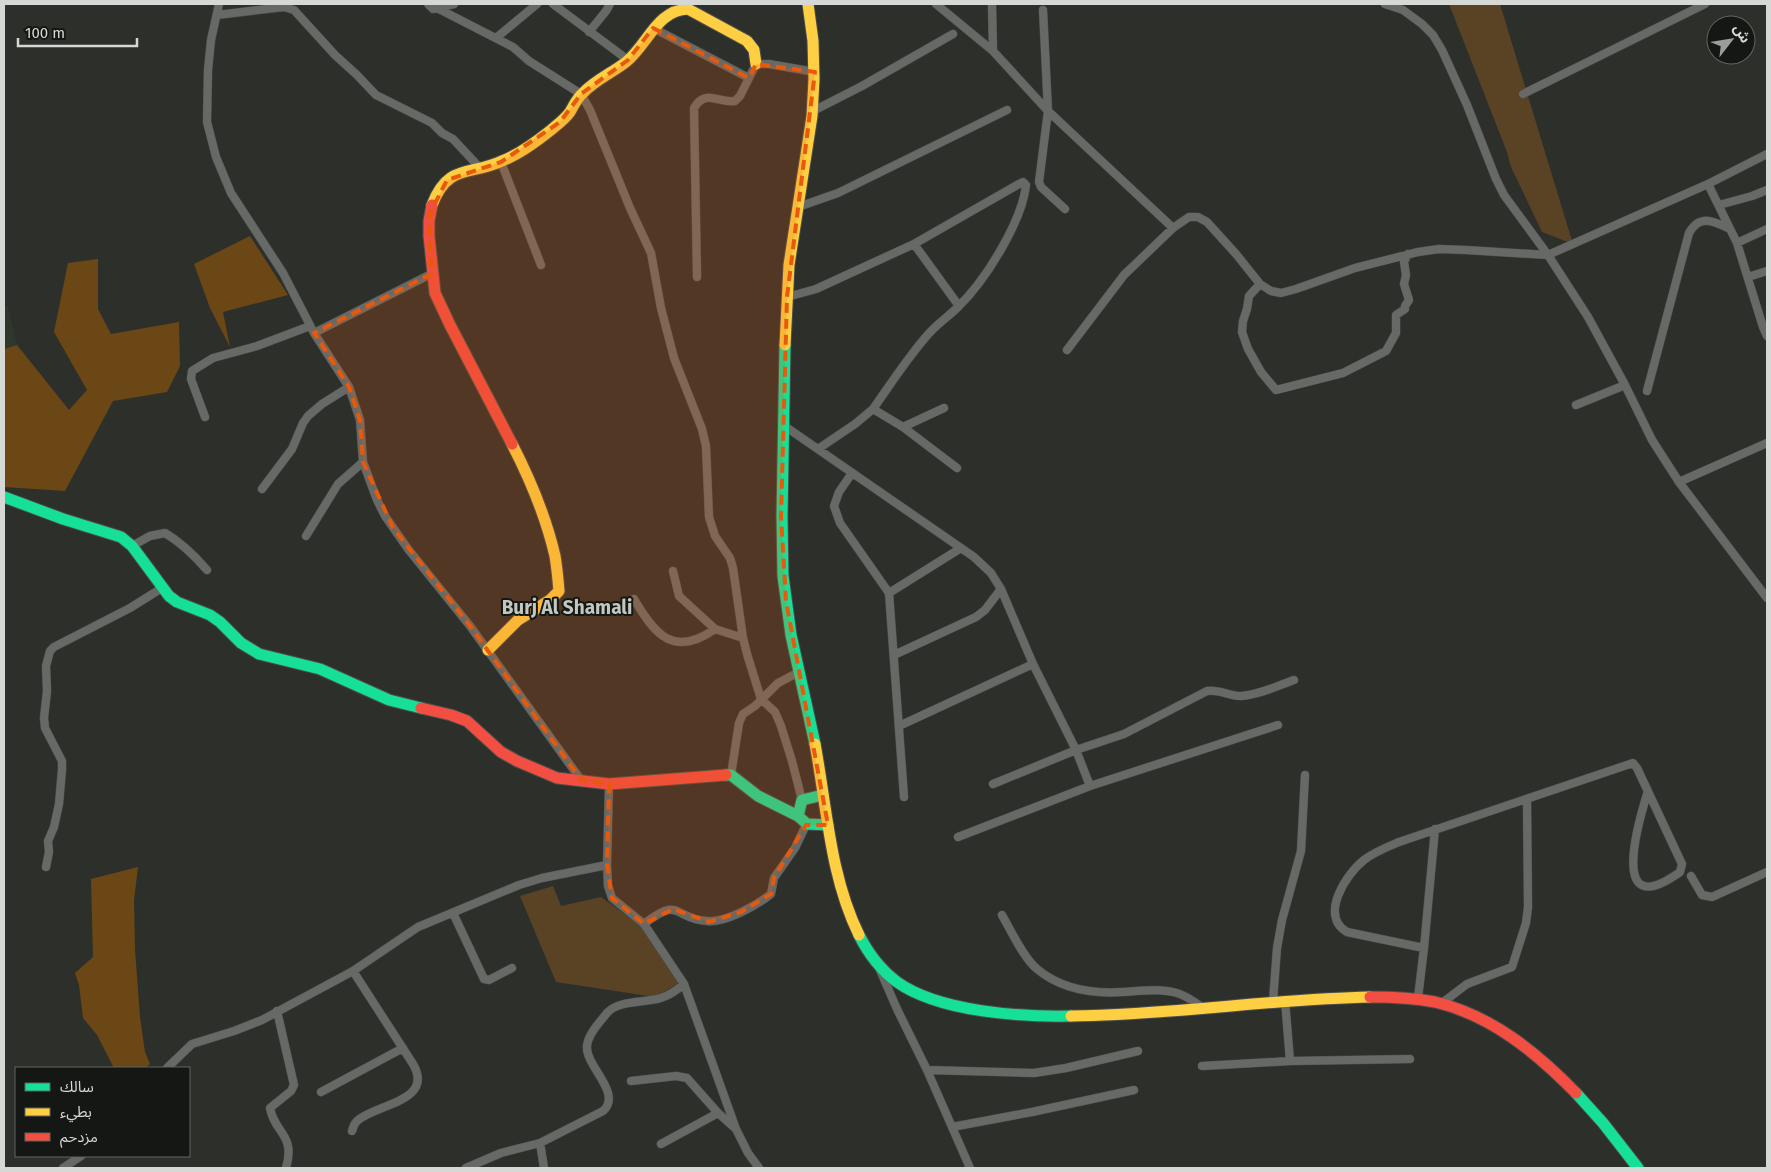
<svg xmlns="http://www.w3.org/2000/svg" width="1771" height="1172" viewBox="0 0 1771 1172" font-family="'Fira Sans','Noto Sans Arabic',sans-serif">
	<rect width="100%" height="100%" fill="#2d2f2b"/>
	<path fill="#2f362b" d="M4,306H8L17,345L4,349Z"/>
	<path fill="#5a4225" d="M1449,4H1500L1573,244L1542,232L1511,167L1507,152Z
		M553,886L561,906L601,897L640,925L679,983L655,997L556,982L520,896Z"/>
	<path fill="#6b4716" d="M250,236L288,295L223,312L230,347L210,308L194,264Z
		M98,259V309L111,334L179,322L180,366L167,392L113,401L65,491L4,487V349L17,345L69,410L87,390L54,332L68,263Z
		M138,867L134,901L135,950L140,1017L145,1052L150,1064L145,1068H114L97,1035L83,1018L79,985L75,973L93,957L91,879Z"/>
	<g fill="none" stroke-linecap="round" stroke-linejoin="round">
		<defs>
			<path id="street" d="M219,4L211,40L208,70L207,122L216,157L231,193L283,273L314,333L349,387L360,420L363,462L377,500L385,516L408,549L470,626L581,780
				M428,4L433,9L437,8L513,47L529,61L581,94L590,110L630,208L651,253L661,308L674,358L702,429L706,446L709,517L715,536L730,558L733,568L743,638L747,654L761,699L775,712L781,726L792,761L802,800
				M553,4L628,60
				M936,4L993,51L1048,111L1173,228
				M992,4L993,51
				M1385,4L1403,10L1422,24L1433,35L1442,50L1467,105L1496,179L1504,195L1548,255L1588,317L1625,385L1652,440L1679,482L1767,598
				M437,8L454,4
				M1043,10L1048,111L1039,182L1041,187L1065,209
				M217,15L284,7L294,10L335,55L357,75L376,95L432,123L442,133L453,139L480,168
				M653,28L749,78L756,64H769L815,72
				M589,32L606,11L610,4
				M496,38L537,4
				M1523,94L1705,4
				M813,111L862,86L953,34
				M501,162L541,265
				M1708,184L1767,154
				M1719,205L1752,196L1767,190
				M798,207L838,193L1007,110
				M1737,243L1763,327L1767,336
				M914,244L959,306
				M697,277L694,108C706,88 719,104 735,101L740,96L749,78
				M1748,277L1767,271
				M1260,284L1249,296L1247,309L1243,321L1242,332L1248,349L1261,372L1276,390L1343,373L1386,351L1396,333V315L1405,309V306L1409,300L1404,284L1406,275L1404,262L1408,254
				M787,297L816,289L914,244L1019,184L1023,182L1026,185C1022,222 985,281 958,307C948,317 934,326 925,338C906,360 890,385 873,409
				M314,333L431,274
				M1067,350L1124,275L1173,228L1189,217H1198L1207,222L1236,254L1260,284L1271,291L1281,293L1296,289L1355,268L1418,252L1439,249L1466,250L1548,255L1708,184L1737,243L1767,229
				M1647,391L1689,233C1700,214 1713,221 1730,229
				M1576,405L1625,385
				M205,417L191,379L192,371L213,358L257,346L310,326
				M783,425L974,557L991,573L1001,589L1033,664L1076,750L1090,786L958,837
				M903,427L944,408
				M818,449L855,424L873,409L903,427L957,468
				M852,473L839,492L834,506L840,523L889,593L904,797
				M1679,482L1767,443
				M262,489L292,449L303,423L308,416L322,404L349,387
				M306,536L338,484L363,462
				M132,546L150,536L165,533C182,543 194,555 207,570
				M673,571L679,596L715,629L743,638
				M889,593L961,548
				M634,599C655,635 674,658 715,629
				M894,655L976,617L985,610L1001,589
				M899,726L1033,664
				M731,775L739,723L743,714L755,706L778,683L799,672
				M609,784L607,865L608,886L612,898L644,924L684,984L736,1129L748,1153L759,1168
				M993,784L1076,750L1124,734L1207,691C1219,689 1229,696 1241,696C1259,695 1277,686 1294,680
				M1090,786L1278,725
				M46,867L49,852L48,841L54,827L59,804L62,770V761L45,728L44,718L47,691L46,666L50,651L54,647L130,608L162,588
				M1691,876L1702,895L1712,897L1767,872
				M453,913L484,979L489,980L512,968
				M1002,915C1010,929 1024,959 1037,969C1061,989 1093,994 1123,992C1141,991 1160,988 1177,993C1187,996 1195,1002 1203,1008
				M644,924C681,895 673,919 707,921C726,923 757,905 771,894L774,878L795,848L806,825
				M1424,948L1347,932C1319,916 1346,874 1364,860C1374,852 1387,847 1399,842L1633,763L1637,768L1682,864L1680,872C1608,924 1638,823 1648,791
				M880,970L897,1009L927,1070L970,1168
				M1418,998L1424,948L1435,829
				M1285,1000L1290,1061
				M1273,1001L1277,948L1282,920L1301,851L1305,775
				M1442,1003L1467,984L1512,967L1526,923L1528,907L1527,799
				M277,1011L294,1085L291,1091L270,1108C274,1133 296,1134 286,1168
				M1202,1066L1290,1061L1410,1059
				M167,1068L192,1044L234,1031L262,1020L353,971L418,927L519,885L542,878L607,865
				M927,1070L1034,1073L1066,1068L1138,1051
				M631,1081L676,1076L687,1078L718,1113L736,1129
				M321,1092L403,1048
				M952,1127L1032,1112L1134,1090
				M352,1131C353,1127 354,1124 357,1121C375,1104 435,1102 413,1064L353,971
				M540,1143L544,1168
				M661,1144L718,1113
				M63,1168L81,1156
				M466,1168L501,1153L540,1143L603,1111C623,1093 585,1066 587,1046C588,1034 600,1022 607,1013C618,1000 645,1003 661,998C670,995 677,990 684,984"/>
			<path id="fast" d="M785,345L782,517L783,576L791,635L815,744
				M4,497L63,519L121,537L132,546L169,596L177,602L210,615L220,622L241,643L259,654L320,669L389,700L421,708
				M726,775H731L758,796L798,816L807,824L828,825
				M798,816L802,800L823,795
				M859,935C868,953 881,970 897,982C939,1012 1021,1017 1071,1016
				M1576,1093L1603,1123L1638,1168"/>
			<path id="slow" d="M432,205C448,163 470,176 502,161C520,154 536,142 551,130C557,125 565,119 570,112C574,105 577,98 583,93C595,80 612,73 626,62C648,44 657,10 688,9L747,41L754,50L756,64
				M785,345L789,265L812,116L814,79L813,41L808,4
				M488,650L518,620L550,600L559,591C558,579 557,568 555,556C546,517 530,479 512,444
				M815,744C827,808 830,876 859,935
				M1071,1016C1171,1015 1270,999 1370,997"/>
			<path id="jam" d="M432,205L429,221V236L435,293L450,325L512,444
				M421,708L451,715L467,721L501,752L517,761L557,778L609,784L726,775
				M1370,997C1392,997 1414,998 1435,1002C1491,1015 1537,1053 1576,1093"/>
		</defs>
		<use href="#street" stroke="#4b4d4a" stroke-width="9"/>
		<use href="#fast" stroke="#4b4d4a" stroke-width="13"/>
		<use href="#slow" stroke="#4b4d4a" stroke-width="13"/>
		<use href="#jam" stroke="#4b4d4a" stroke-width="13"/>
		<use href="#street" stroke="#676966" stroke-width="8"/>
		<use href="#fast" stroke="#16e098" stroke-width="11"/>
		<use href="#slow" stroke="#ffcf43" stroke-width="11"/>
		<use href="#jam" stroke="#f24e42" stroke-width="11"/>
	</g>
	<path fill="#e8590c" fill-opacity="0.2" stroke="#e8590c" stroke-width="4" stroke-dasharray="10 6" stroke-linejoin="round" d="M653,28L749,78L756,64L815,72L787,297L781,517L786,601L828,825H806L774,878L771,894L741,912L709,922L673,909L644,924L612,898L607,865L609,784L581,780L470,626L393,528L363,462L360,420L349,387L314,333L431,274L429,215L447,180L501,162L560,122L581,94L628,60Z"/>
	<g text-anchor="middle" stroke-width="4" stroke-linejoin="round" paint-order="stroke">
		<g font-size="19" font-weight="bold" fill="#c2c8bf" stroke="#151714">
			<text x="567" y="614">Burj Al Shamali</text>
		</g>
	</g>
	<rect width="1771" height="1172" fill="none" stroke="#d5d8d4" stroke-width="10"/>
	<rect x="15" y="1067" width="175" height="90" fill="#151714" stroke="#626461"/>
	<rect x="25" y="1083" width="25" height="8" fill="#16e098" stroke="#626461"/>
	<text x="60" y="1092" font-size="15" fill="#d5d8d4">سالك</text>
	<rect x="25" y="1108" width="25" height="8" fill="#ffcf43" stroke="#626461"/>
	<text x="60" y="1117" font-size="15" fill="#d5d8d4">بطيء</text>
	<rect x="25" y="1133" width="25" height="8" fill="#f24e42" stroke="#626461"/>
	<text x="60" y="1142" font-size="15" fill="#d5d8d4">مزدحم</text>
	<g transform="translate(1731 40) rotate(59)"><circle r="24" fill="#151714" stroke="#626461"/>
	<path d="M0-4L9 19L0 12L-9 19Z" fill="#9a9d99"/>
	<text y="-8" font-size="14" font-weight="bold" text-anchor="middle" fill="#d5d8d4">ش</text>
	</g>
	<path d="M18 38v8h119v-8" fill="none" stroke="#d5d8d4" stroke-width="2.5"/>
	<text x="25" y="38" font-size="15" fill="#d5d8d4" stroke="#151714" stroke-width="4" paint-order="stroke">100 m</text>
</svg>
